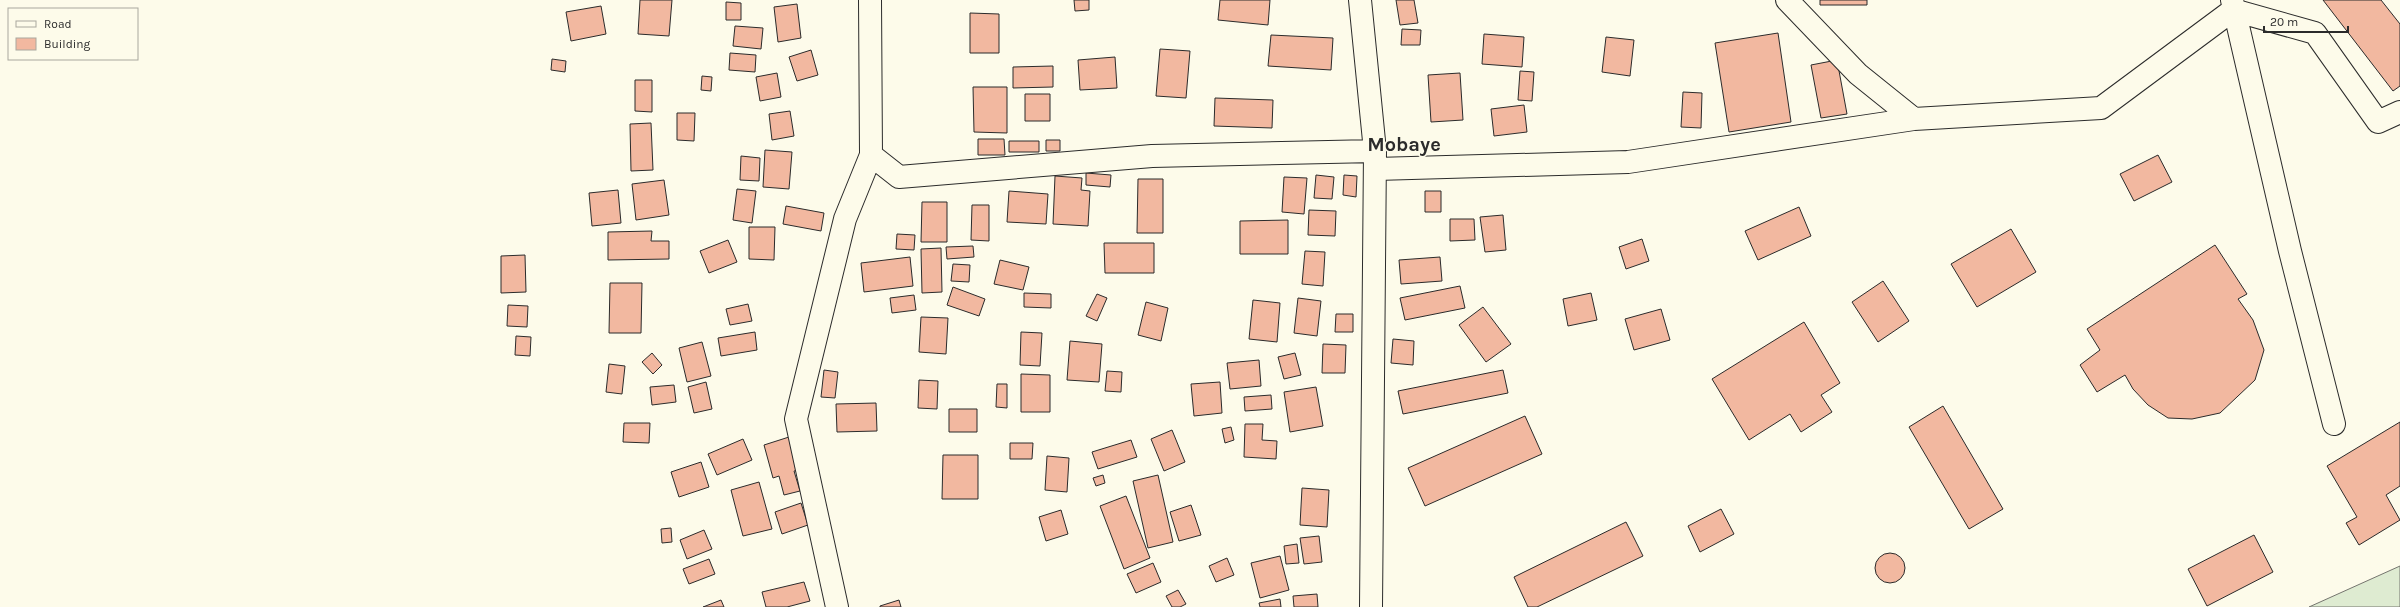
<svg xmlns="http://www.w3.org/2000/svg" width="2400" height="607" viewBox="0 0 2400 607" font-family="Karla,sans-serif">
	<rect width="100%" height="100%" fill="#fdfbea"/>
	<path fill="#deebd1" stroke="#74746e" d="M2400,566V607H2309Z"/>
	<path fill="#f2b8a0" stroke="#2b2b2b" d="M640,0H672L669,36L638,34Z
		M1074,0H1089V10L1075,11Z
		M1220,0H1270L1268,25L1218,20Z
		M1396,0H1414L1418,23L1400,25Z
		M1820,0H1867V5H1820Z
		M2323,0H2381L2400,24V86L2393,91Z
		M726,2L741,3V20H726Z
		M797,4L801,38L778,42L774,7Z
		M601,6L606,34L571,41L566,12Z
		M970,13L999,14V53H970Z
		M735,26L763,28L761,49L733,46Z
		M1402,29L1421,30L1420,45H1401Z
		M1778,33L1791,122L1729,132L1715,43Z
		M1484,34L1524,37L1522,67L1482,64Z
		M1271,35L1333,38L1331,70L1268,66Z
		M1606,37L1634,40L1630,76L1602,72Z
		M1160,49L1190,51L1186,98L1156,96Z
		M811,50L818,75L797,81L789,57Z
		M730,53L756,55L755,72L729,70Z
		M1115,57L1117,88L1080,90L1078,60Z
		M552,59L566,61L565,72L551,70Z
		M1837,60L1847,114L1821,118L1811,65Z
		M1053,66V87L1013,88V67Z
		M1520,71L1534,72L1532,101L1518,100Z
		M777,73L781,97L760,101L756,77Z
		M1460,73L1463,120L1431,122L1428,75Z
		M702,76L712,77L711,91L701,90Z
		M635,80H652V112L635,111Z
		M973,87H1007V133L974,132Z
		M1683,92L1702,93L1701,128L1681,127Z
		M1025,94H1050V121H1025Z
		M1215,98L1273,100L1272,128L1214,126Z
		M1524,105L1527,132L1494,136L1491,109Z
		M790,111L794,136L772,140L769,114Z
		M677,113H695L694,141L677,140Z
		M651,123L653,170L631,171L630,124Z
		M978,139H1004L1005,155H978Z
		M1046,140H1060V151H1046Z
		M1009,141H1039V152H1009Z
		M765,150L792,152L789,189L763,187Z
		M2158,155L2172,182L2134,201L2120,174Z
		M741,156L760,158L759,181L740,180Z
		M1086,173L1111,175L1110,187L1086,185Z
		M1316,175L1334,177L1332,199L1314,198Z
		M1344,175L1357,176L1356,197L1343,195Z
		M1055,176L1082,178L1081,190L1090,191L1088,226L1053,224Z
		M1284,177L1307,178L1304,214L1282,212Z
		M1138,179H1163V233H1137Z
		M664,180L669,215L636,220L632,184Z
		M737,189L756,191L752,223L733,220Z
		M618,190L621,223L592,226L589,193Z
		M1009,191L1048,194L1046,224L1007,222Z
		M1425,191H1441V212H1425Z
		M922,202H947V242H921Z
		M972,205H989V241L971,240Z
		M786,206L824,213L821,231L783,224Z
		M1799,207L1811,236L1758,260L1745,231Z
		M1309,210L1336,211L1335,236L1308,235Z
		M1503,215L1506,250L1485,252L1480,217Z
		M1450,219H1474L1475,240L1450,241Z
		M1288,220V254H1240V221Z
		M749,227H775L774,260L749,259Z
		M2011,229L2036,272L1977,307L1951,264Z
		M652,231L651,241H669V259L608,260V232Z
		M897,234L915,235L914,250L896,249Z
		M1642,239L1649,261L1626,269L1619,247Z
		M728,240L737,262L709,273L700,251Z
		M1104,243H1154V273H1105Z
		M2215,245L2247,294L2238,299L2253,320L2264,350L2255,380L2220,413L2192,419L2168,418L2148,405L2133,389L2125,375L2097,392L2080,365L2100,350L2087,329Z
		M973,246L974,257L947,259L946,247Z
		M941,248L942,292L922,293L921,249Z
		M1305,251L1325,252L1323,286L1302,284Z
		M525,255L526,292L501,293V256Z
		M910,257L913,286L864,292L861,263Z
		M1440,257L1442,281L1401,284L1399,260Z
		M1000,260L1029,267L1023,290L994,284Z
		M953,264L970,265L969,282L951,281Z
		M1883,281L1909,321L1878,342L1852,302Z
		M610,283H642L641,333H609Z
		M1460,286L1465,308L1405,320L1400,298Z
		M953,287L985,299L979,316L947,305Z
		M1024,293L1051,294V308L1024,307Z
		M1591,293L1597,320L1568,326L1563,299Z
		M1097,294L1107,298L1097,321L1086,316Z
		M914,295L916,310L892,313L890,298Z
		M1298,298L1321,301L1317,336L1294,333Z
		M1253,300L1280,303L1277,342L1249,339Z
		M1146,302L1168,308L1161,341L1138,335Z
		M748,304L752,321L730,325L726,309Z
		M508,305L528,306L527,327L507,326Z
		M1483,307L1511,344L1486,362L1459,325Z
		M1661,309L1670,340L1634,350L1625,319Z
		M1336,314H1353V332H1335Z
		M921,317L948,318L946,354L919,352Z
		M1804,322L1840,383L1821,395L1832,412L1801,432L1790,414L1749,440L1712,379Z
		M755,332L757,350L721,356L718,338Z
		M1021,332L1042,333L1040,366L1020,365Z
		M516,336L531,337L530,356L515,355Z
		M1393,339L1414,341L1413,365L1391,363Z
		M1070,341L1102,344L1099,382L1067,380Z
		M702,342L711,376L687,382L679,348Z
		M1323,344L1346,345L1345,373H1322Z
		M652,353L662,365L653,374L642,362Z
		M1295,353L1301,375L1284,379L1278,357Z
		M1259,360L1261,386L1230,389L1227,363Z
		M609,364L625,366L622,394L606,392Z
		M824,370L838,372L835,398L821,397Z
		M1503,370L1508,393L1403,414L1398,391Z
		M1107,371L1122,372L1121,392L1105,391Z
		M1021,374L1050,375V412H1021Z
		M919,380L938,381L937,409L918,408Z
		M706,382L712,409L694,413L688,387Z
		M1220,382L1222,413L1194,416L1191,384Z
		M997,384H1007V408L996,407Z
		M674,385L676,402L652,405L650,387Z
		M1316,387L1323,426L1290,432L1284,392Z
		M1271,395L1272,409L1245,411L1244,397Z
		M876,403L877,431L837,432L836,404Z
		M1943,406L2003,509L1969,529L1909,427Z
		M949,409H977V432H949Z
		M1525,416L1542,454L1425,506L1408,468Z
		M2400,422V486L2386,495L2400,520L2359,545L2346,523L2357,517L2327,466Z
		M624,423H650L649,443L623,442Z
		M1245,424H1263L1262,440L1277,441L1276,459L1244,457Z
		M1231,427L1234,440L1225,443L1222,429Z
		M1172,430L1185,462L1164,471L1151,439Z
		M789,437L799,470L794,471L800,491L784,495L779,476L773,478L764,445Z
		M743,439L752,460L717,475L708,454Z
		M1131,440L1137,457L1098,469L1092,452Z
		M1010,443H1033L1032,459H1010Z
		M943,455H978V499H942Z
		M1047,456L1069,458L1067,492L1045,490Z
		M701,462L709,487L679,497L671,472Z
		M1103,475L1105,483L1096,486L1093,478Z
		M1158,475L1173,542L1148,548L1133,481Z
		M759,482L772,529L743,536L731,490Z
		M1302,488L1329,490L1327,527L1300,525Z
		M1126,496L1150,558L1124,569L1100,506Z
		M801,503L808,525L782,534L775,512Z
		M1191,505L1201,535L1179,541L1170,512Z
		M1721,509L1734,534L1700,552L1688,526Z
		M1061,510L1068,534L1046,541L1039,517Z
		M1626,522L1643,556L1537,607H1528L1514,577Z
		M671,528L672,542L662,543L661,529Z
		M704,530L712,549L687,559L680,540Z
		M2254,535L2273,572L2207,606L2188,569Z
		M1319,536L1322,562L1304,564L1300,538Z
		M1297,544L1299,563L1286,564L1284,546Z
		M1875 568a15 15 0 1 1 30 0a15 15 0 1 1-30 0Z
		M1280,556L1289,590L1260,598L1251,563Z
		M1227,558L1234,575L1216,582L1209,566Z
		M709,559L715,574L689,584L683,569Z
		M1153,563L1161,582L1136,593L1127,574Z
		M804,582L810,601L787,607H766L762,592Z
		M1178,590L1186,604L1180,607H1172L1166,596Z
		M1317,594L1318,607H1294L1293,596Z
		M1280,599L1281,607H1260L1259,603Z
		M721,600L724,607H703Z
		M899,600L901,607H880V606Z"/>
	<g fill="none" stroke-linecap="round" stroke-linejoin="round">
		<defs>
			<path id="minor" d="M1360,0L1375,151L1371,607
				M1787,0L1858,74L1914,119
				M2232,0L2290,251L2334,424
				M871,155L899,177L1152,156L1375,151
				M1376,169L1628,162L1914,119L2101,108L2233,10L2315,33L2378,122L2400,112
				M837,607L796,419L845,219L871,155L870,0"/>
		</defs>
		<use href="#minor" stroke="#2b2b2b" stroke-width="24"/>
		<use href="#minor" stroke="#fdfbea" stroke-width="22"/>
	</g>
	<g text-anchor="middle" stroke-width="3" stroke-linejoin="round" paint-order="stroke">
		<g font-size="20" font-weight="bold" fill="#2b2b2b" stroke="#fdfbea">
			<text x="1404" y="151">Mobaye</text>
		</g>
	</g>
	<rect x="8" y="8" width="130" height="52" fill="#fdfbea" stroke="#a9a89e"/>
	<rect x="16" y="21" width="20" height="6" fill="#fdfbea" stroke="#a9a89e"/>
	<text x="44" y="28" font-size="12" fill="#2b2b2b">Road</text>
	<rect x="16" y="38" width="20" height="12" fill="#f2b8a0" stroke="#a9a89e"/>
	<text x="44" y="48" font-size="12" fill="#2b2b2b">Building</text>
	<path d="M2264 26v6h84v-6" fill="none" stroke="#2b2b2b" stroke-width="2"/>
	<text x="2270" y="26" font-size="12" fill="#2b2b2b" stroke="#fdfbea" stroke-width="3" paint-order="stroke">20 m</text>
</svg>
